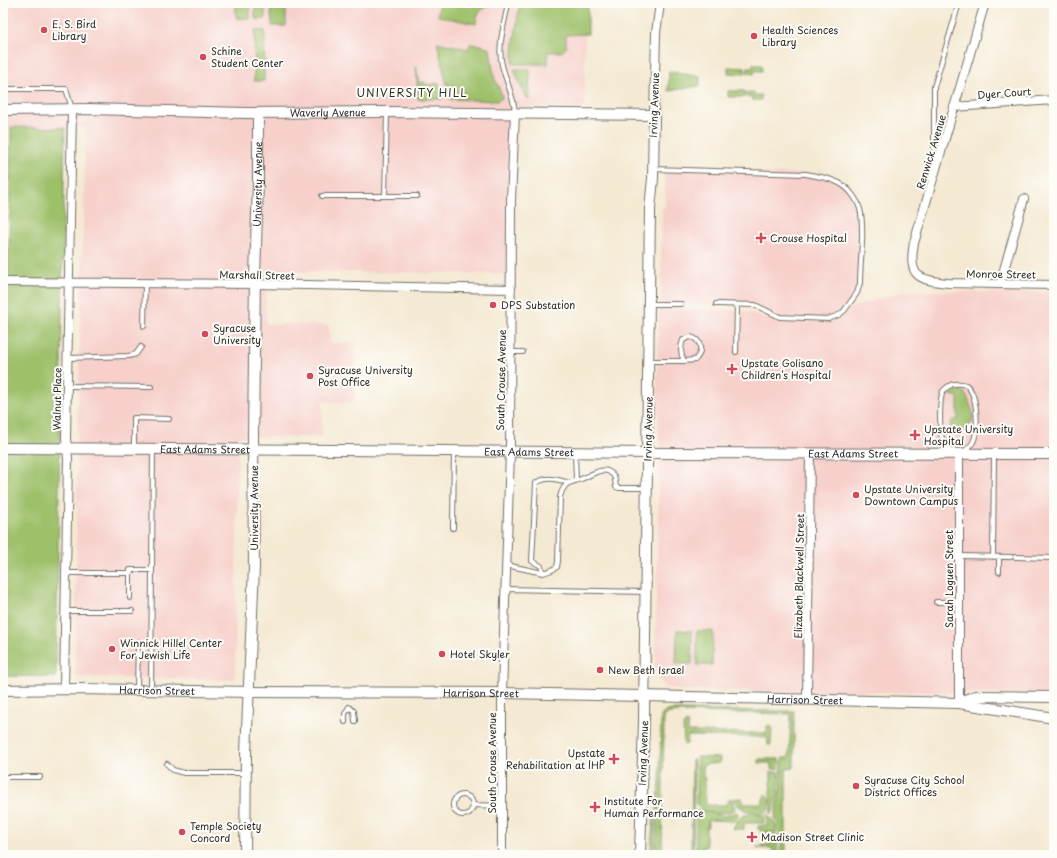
<svg xmlns="http://www.w3.org/2000/svg" width="1057" height="858" viewBox="0 0 1057 858" font-family="'Playpen Sans',sans-serif">
	<rect width="100%" height="100%" fill="#fdfcf7"/>
	<filter id="ink" filterUnits="userSpaceOnUse"><feTurbulence type="fractalNoise" baseFrequency=".025" numOctaves="2"/><feDisplacementMap in="SourceGraphic" scale="8" xChannelSelector="R" yChannelSelector="G"/><feConvolveMatrix kernelMatrix="1 2 1 2 8 2 1 2 1" color-interpolation-filters="sRGB"/></filter>
	<filter id="wash" filterUnits="userSpaceOnUse"><feTurbulence type="fractalNoise" baseFrequency=".012" numOctaves="4" result="noise"/><feDisplacementMap in="SourceGraphic" scale="16" xChannelSelector="R" yChannelSelector="G"/><feGaussianBlur stdDeviation="0.9" result="paint"/><feColorMatrix in="noise" values="0 0 0 0 0 0 0 0 0 0 0 0 0 0 0 0 0 1.4 0 .05"/><feComposite in="paint" operator="in"/></filter>
	<g filter="url(#wash)">
		<rect width="100%" height="100%" fill="#f4e9d2"/>
		<path fill="#f7d0cb" d="M3,3H585V107L508,106L507,274L266,271V324L329,325V343H356L354,402H323L322,437H238L235,680L75,677L77,434L86,127L3,129Z
			M665,170L806,174L829,178L845,187L854,197L862,220L859,283L851,303L833,318L780,317L755,305L661,304V249L662,209L665,206Z
			M904,291L1054,292V694L676,690L664,686L658,678L655,667L659,445L657,382L658,309L742,310L775,321H839L849,308Z"/>
		<path fill="#9dc069" stroke="#64764a" d="M236,3H250V19L236,18Z
			M255,3H265V19H255Z
			M271,3H284V8H286V26H272V19H271Z
			M439,3H497C485,6 477,10 476,24L438,16Z
			M520,3H588V34L566,35V48L562,52H548V64H513V49Z
			M255,30L265,31L264,81H254Z
			M437,42L468,49L470,44L481,45L490,49L494,77L502,95V98L497,101L450,99Z
			M753,65H762V71H754V74L747,73L748,68H753Z
			M416,66L419,83L425,82L426,85L439,83L442,99H418Z
			M728,67L745,68V74L728,73Z
			M514,69H530L529,100L523,92Z
			M669,71L700,77V86L668,91Z
			M728,91H745V97H728Z
			M747,92H754V95H761V100H752V97H747Z
			M11,127L65,128L56,677L3,676V601Z
			M953,391H962L965,393C968,399 972,408 973,414C974,426 960,435 951,429V422L953,420H958V396H952L951,392Z
			M677,630L692,631V664H676Z
			M697,631H713L712,665H697Z
			M677,710L794,711V768L786,769V855H781L780,836L775,817L781,786L782,760L783,758H789L791,714L681,712L671,713L666,714L664,719L662,855H656L657,811L660,780L661,717C664,710 670,710 677,710Z
			M686,723L688,724V732L767,733V726L770,725L772,726L771,745H768L767,737L688,736L687,744L684,745L683,725Z
			M697,757L720,758V763L703,765V778H705L706,805H725L730,798L735,808L734,810C722,815 706,815 696,804Z
			M759,759H779V769H771V763H759Z
			M692,760H694L693,855H691Z
			M771,772H780L778,794L772,814H770C773,803 770,800 770,790L771,789Z
			M765,795L768,796L770,802L768,811C755,817 739,809 732,799L742,798L743,804H761Z
			M699,810L723,816L737,812L738,816L735,821L708,820V827H706V847H703V855H696V811Z
			M654,812H655L654,855H650Z
			M749,814L764,815V823H744V829H733C736,821 740,816 749,814Z
			M767,814C772,819 778,826 776,833L766,832V834H761V829H758V826L767,825Z
			M773,835H777L778,855H773V848H757V847H762V845H769V842H773Z"/>
	</g>
	<g filter="url(#ink)">
		<g fill="none" stroke-linecap="round" stroke-linejoin="round">
			<defs>
				<path id="service" d="M508,3C505,22 497,46 502,65C506,82 514,96 515,113
					M3,100L6,89H66L72,109
					M934,166V87L959,3
					M653,169L806,174C819,177 833,178 844,186C851,191 858,201 860,209C865,227 860,263 860,283L857,293L844,311L839,315L828,319L780,317L755,305L716,304
					M322,196H385L387,112
					M385,196H417
					M650,304H681
					M144,326L145,283
					M690,337C702,339 703,352 695,360L684,361C680,354 680,348 683,340Z
					M511,352H523
					M736,352L737,305
					M68,358L129,356L136,354L141,347
					M649,361H684
					M953,384C957,384 962,383 966,385C978,394 979,430 973,442C971,447 964,451 959,455C955,452 947,449 944,444C939,436 939,400 943,391C946,387 949,386 953,384Z
					M67,386L151,387
					M134,448V418L169,419
					M575,454L576,481
					M453,528L454,451
					M960,556L1011,557
					M993,557L994,455
					M999,557V572
					M1015,557L1054,558
					M506,565L543,573L552,570L557,567L558,561L560,497C561,493 563,488 566,485C569,482 576,481 581,479C590,476 604,464 613,475C616,478 615,483 616,487L619,488H647
					M66,573H130
					M543,573L541,566L532,561L536,483C547,476 557,479 569,483
					M505,589L646,592
					M130,598V570H152
					M936,602H959
					M65,611H132
					M137,689L138,642
					M151,690L153,448
					M345,722V714L349,707L354,711L355,721
					M167,764L173,770L184,773H246
					M3,777H40
					M453 805a10 10 0 1 1 20 0a10 10 0 1 1-20 0Z
					M473,805L502,806"/>
				<path id="minor" d="M985,3L914,243C908,276 917,280 948,283L1054,285
					M954,107L1054,100
					M654,115L656,33L660,3
					M3,282L255,284L511,289
					M1000,284L1024,199
					M64,689L68,459L66,438L72,110
					M807,699L810,453
					M959,703V455
					M502,855V693L510,452L511,200L515,113"/>
				<g id="tertiary">
					<path id="s1" d="M3,110L89,109L246,113L387,112L654,115L653,178L650,209L644,721L640,855"/>
					<path id="s2" d="M3,448L344,450L648,453L1054,454"/>
					<path id="s3" d="M3,690L80,689L250,692L502,693L959,703L1054,718"/>
					<path d="M959,702L976,696L1054,697"/>
					<path id="s4" d="M245,855L246,753L254,567L253,438L255,276L258,183V113"/>
				</g>
			</defs>
			<use href="#service" stroke="#716e65" stroke-width="6"/>
			<use href="#minor" stroke="#716e65" stroke-width="10"/>
			<use href="#tertiary" stroke="#716e65" stroke-width="12"/>
			<use href="#service" stroke="#fff" stroke-width="4"/>
			<use href="#minor" stroke="#fff" stroke-width="8"/>
			<use href="#tertiary" stroke="#fff" stroke-width="10"/>
		</g>
	</g>
	<g fill="#d1495b" stroke="#fdfcf7" stroke-width="1.5">
		<circle cx="44" cy="30" r="4"/>
		<circle cx="754" cy="36" r="4"/>
		<circle cx="203" cy="57" r="4"/>
		<path d="M759 232h4v4h4v4h-4v4h-4v-4h-4v-4h4z"/>
		<circle cx="493" cy="305" r="4"/>
		<circle cx="205" cy="334" r="4"/>
		<path d="M730 363h4v4h4v4h-4v4h-4v-4h-4v-4h4z"/>
		<circle cx="310" cy="376" r="4"/>
		<path d="M913 429h4v4h4v4h-4v4h-4v-4h-4v-4h4z"/>
		<circle cx="856" cy="495" r="4"/>
		<circle cx="112" cy="649" r="4"/>
		<circle cx="442" cy="654" r="4"/>
		<circle cx="600" cy="670" r="4"/>
		<path d="M612 753h4v4h4v4h-4v4h-4v-4h-4v-4h4z"/>
		<circle cx="856" cy="786" r="4"/>
		<path d="M593 801h4v4h4v4h-4v4h-4v-4h-4v-4h4z"/>
		<circle cx="182" cy="832" r="4"/>
		<path d="M750 831h4v4h4v4h-4v4h-4v-4h-4v-4h4z"/>
	</g>
	<g text-anchor="middle" stroke-width="4" stroke-linejoin="round" paint-order="stroke">
		<g font-size="10" fill="#2b2b2b" stroke="#fdfcf7" text-anchor="start">
			<text x="52" y="28">E. S. Bird<tspan x="52" dy="12">Library</tspan></text>
			<text x="762" y="34">Health Sciences<tspan x="762" dy="12">Library</tspan></text>
			<text x="211" y="55">Schine<tspan x="211" dy="12">Student Center</tspan></text>
			<text x="770" y="242">Crouse Hospital</text>
			<text x="501" y="309">DPS Substation</text>
			<text x="213" y="332">Syracuse<tspan x="213" dy="12">University</tspan></text>
			<text x="741" y="367">Upstate Golisano<tspan x="741" dy="12">Children's Hospital</tspan></text>
			<text x="318" y="374">Syracuse University<tspan x="318" dy="12">Post Office</tspan></text>
			<text x="924" y="433">Upstate University<tspan x="924" dy="12">Hospital</tspan></text>
			<text x="864" y="493">Upstate University<tspan x="864" dy="12">Downtown Campus</tspan></text>
			<text x="120" y="647">Winnick Hillel Center<tspan x="120" dy="12">For Jewish Life</tspan></text>
			<text x="450" y="658">Hotel Skyler</text>
			<text x="608" y="674">New Beth Israel</text>
			<text x="605" y="757" text-anchor="end">Upstate<tspan x="605" dy="12">Rehabilitation at IHP</tspan></text>
			<text x="864" y="784">Syracuse City School<tspan x="864" dy="12">District Offices</tspan></text>
			<text x="604" y="805">Institute For<tspan x="604" dy="12">Human Performance</tspan></text>
			<text x="190" y="830">Temple Society<tspan x="190" dy="12">Concord</tspan></text>
			<text x="761" y="841">Madison Street Clinic</text>
		</g>
		<g font-size="10" fill="#2b2b2b" stroke="#fdfcf7">
			<text transform="translate(1004 93) rotate(-4)" y="4">Dyer Court</text>
			<text transform="translate(654 105) rotate(-88)" y="4">Irving Avenue</text>
			<text dy="4" stroke="none"><textPath href="#s1" startOffset="325">Waverly Avenue</textPath></text>
			<text transform="translate(931 152) rotate(-73)" y="4">Renwick Avenue</text>
			<text dy="4" stroke="none"><textPath href="#s4" startOffset="671">University Avenue</textPath></text>
			<text transform="translate(1001 274) rotate(1)" y="4">Monroe Street</text>
			<text transform="translate(257 275) rotate(1)" y="4">Marshall Street</text>
			<text transform="translate(501 380) rotate(-89)" y="4">South Crouse Avenue</text>
			<text transform="translate(57 399) rotate(-89)" y="4">Walnut Place</text>
			<text transform="translate(648 429) rotate(-89)" y="4">Irving Avenue</text>
			<text dy="4" stroke="none"><textPath href="#s2" startOffset="202">East Adams Street</textPath></text>
			<text dy="4" stroke="none"><textPath href="#s2" startOffset="526">East Adams Street</textPath></text>
			<text dy="4" stroke="none"><textPath href="#s2" startOffset="850">East Adams Street</textPath></text>
			<text transform="translate(254 508) rotate(-90)" y="4">University Avenue</text>
			<text transform="translate(799 576) rotate(-89)" y="4">Elizabeth Blackwell Street</text>
			<text transform="translate(949 579) rotate(-90)" y="4">Sarah Loguen Street</text>
			<text dy="4" stroke="none"><textPath href="#s3" startOffset="154">Harrison Street</textPath></text>
			<text dy="4" stroke="none"><textPath href="#s3" startOffset="478">Harrison Street</textPath></text>
			<text dy="4" stroke="none"><textPath href="#s3" startOffset="802">Harrison Street</textPath></text>
			<text transform="translate(643 753) rotate(-88)" y="4">Irving Avenue</text>
			<text transform="translate(492 763) rotate(-90)" y="4">South Crouse Avenue</text>
		</g>
		<g font-size="11" letter-spacing="1" fill="#2b2b2b" stroke="#fdfcf7">
			<text x="412" y="97">UNIVERSITY HILL</text>
		</g>
	</g>
	<rect width="1057" height="858" fill="none" stroke="#fdfcf7" stroke-width="16"/>
</svg>
